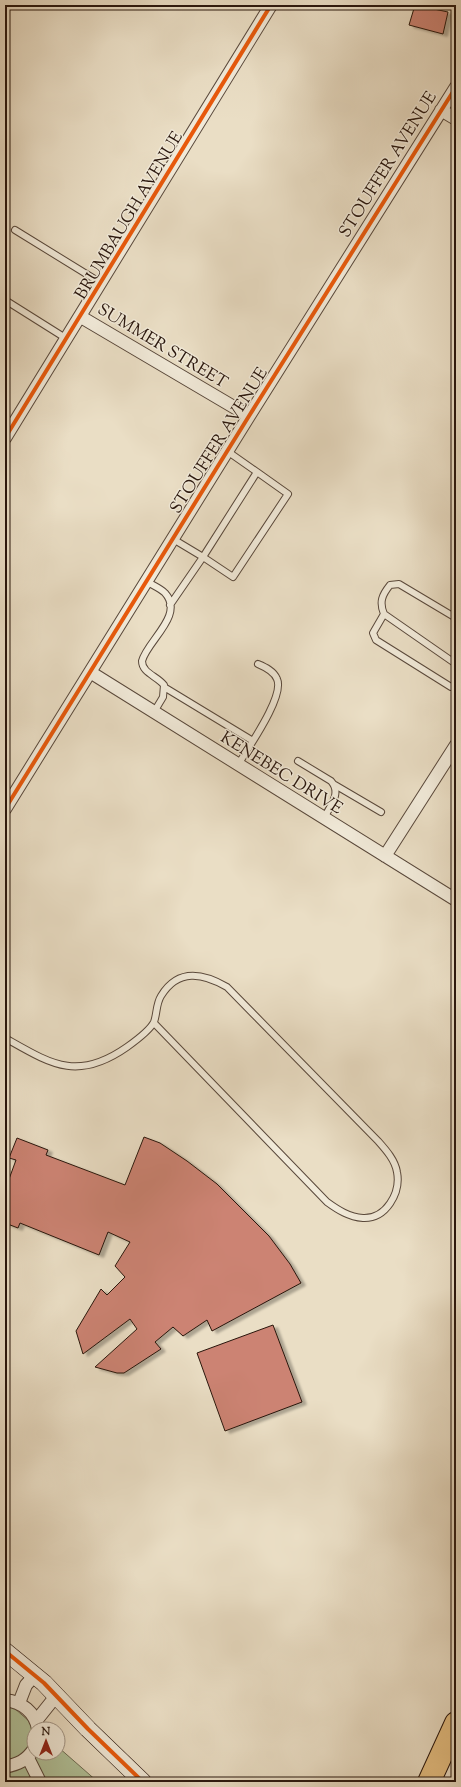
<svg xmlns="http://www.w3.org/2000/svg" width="461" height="1787" viewBox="0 0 461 1787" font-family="'Sorts Mill Goudy',serif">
	<defs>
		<filter id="shadow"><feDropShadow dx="4.5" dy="2.5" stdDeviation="1" flood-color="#0004"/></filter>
	</defs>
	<rect width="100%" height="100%" fill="#eadec5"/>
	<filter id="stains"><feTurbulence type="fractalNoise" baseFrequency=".005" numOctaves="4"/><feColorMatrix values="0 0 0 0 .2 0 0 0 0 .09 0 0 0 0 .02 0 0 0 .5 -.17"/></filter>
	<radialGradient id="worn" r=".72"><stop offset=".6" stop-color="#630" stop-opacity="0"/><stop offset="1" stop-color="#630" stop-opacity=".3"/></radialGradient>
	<path fill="#b1c29a" stroke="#6d6c54" d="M5,1700L38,1729H34V1753H58V1747L98,1782H5Z"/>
	<path fill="#cc8373" stroke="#29160d" filter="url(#shadow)" d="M415,5L448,12L443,34L409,25Z
		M144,1137L160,1143L187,1161L217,1184L269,1236L290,1264L301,1283L212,1331L207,1320L183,1336L173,1327L155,1342L161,1349L124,1373H117L95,1367L137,1329L130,1319L83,1354L76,1331L101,1289L107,1295L125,1277L115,1266L130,1242L108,1232L99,1255L20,1223L18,1228L5,1223V1190L16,1160L9,1158L17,1138L48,1150L46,1155L125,1185Z
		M273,1325L302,1402L225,1431L197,1353Z"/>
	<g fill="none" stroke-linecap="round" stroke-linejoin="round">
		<defs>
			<path id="lane" d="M15,230L101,283
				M5,300L67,339
				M173,539L203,557L257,472L227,451
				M146,581C152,585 160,588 165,593C185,615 147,641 142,661C142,673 157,676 164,685L163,697L154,712
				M170,605L203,557L233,577L288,494L257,472
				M384,614L373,633L376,640L451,687L456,684
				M456,618L399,584L390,585C382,595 379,602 384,614L456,664
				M164,687L253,741
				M298,761L331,781C342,793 330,806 324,818
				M238,765C248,748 285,696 277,679C274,671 265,667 258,664
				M335,785L381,812
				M5,1038C51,1064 77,1082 127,1047C134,1042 150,1030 154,1022C157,1014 156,1004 161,996C178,968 203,973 227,987L378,1141C386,1150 395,1160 397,1172C401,1193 386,1219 363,1218C349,1217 338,1210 327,1202L154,1023"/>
			<path id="street" d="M441,110L456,119
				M81,317L249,416
				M5,438L271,5
				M90,672L456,900
				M5,809L249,416L456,87
				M385,856L456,745
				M5,1700C22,1702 35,1712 38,1729
				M19,1703L26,1685L34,1676
				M36,1721L56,1696
				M28,1758L40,1782
				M5,1767C18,1764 26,1761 34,1749"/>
			<path id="secondary" d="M5,1651L44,1683L88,1729L143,1782"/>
			<path id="highway" d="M429,1782L456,1723"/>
		</defs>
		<use href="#lane" stroke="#59483b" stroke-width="8"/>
		<use href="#street" stroke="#59483b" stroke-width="14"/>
		<use href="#secondary" stroke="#29160d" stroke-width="18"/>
		<use href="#highway" stroke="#29160d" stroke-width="24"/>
		<use href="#lane" stroke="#f1ead9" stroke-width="6"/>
		<use href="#street" stroke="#f1ead9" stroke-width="12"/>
		<use href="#secondary" stroke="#f1ead9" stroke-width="17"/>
		<use href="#highway" stroke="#e5bf82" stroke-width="22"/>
		<defs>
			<path id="cycleway" d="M5,438L271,5
				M5,809L249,416L456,87
				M5,1651L44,1683L88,1729L143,1782"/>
		</defs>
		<use href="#cycleway" stroke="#f1ead9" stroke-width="6"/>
		<use href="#cycleway" stroke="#e8590c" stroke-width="4"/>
	</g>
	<g text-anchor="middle" stroke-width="3" stroke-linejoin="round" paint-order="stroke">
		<g font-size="17" fill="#29160d" stroke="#f1ead9">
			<text transform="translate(387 164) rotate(-58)" y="6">STOUFFER AVENUE</text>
			<text transform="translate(128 215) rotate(-59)" y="6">BRUMBAUGH AVENUE</text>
			<text transform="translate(163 345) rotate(31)" y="6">SUMMER STREET</text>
			<text transform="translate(218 440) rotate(-58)" y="6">STOUFFER AVENUE</text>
			<text transform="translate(282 772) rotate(32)" y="6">KENEBEC DRIVE</text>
		</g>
	</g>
	<rect width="461" height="1787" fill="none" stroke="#eadec5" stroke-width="20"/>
	<rect x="6" y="6" width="449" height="1775" fill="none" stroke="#29160d" stroke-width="2"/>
	<rect x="10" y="10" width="441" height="1767" fill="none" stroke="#29160d"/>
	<g transform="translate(46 1741)"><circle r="19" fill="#f1ead9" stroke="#a19587"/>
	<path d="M0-3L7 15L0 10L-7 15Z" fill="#8f2418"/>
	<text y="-6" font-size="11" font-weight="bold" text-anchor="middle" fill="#29160d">N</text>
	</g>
	<rect width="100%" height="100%" filter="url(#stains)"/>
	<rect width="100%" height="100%" fill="url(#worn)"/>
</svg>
